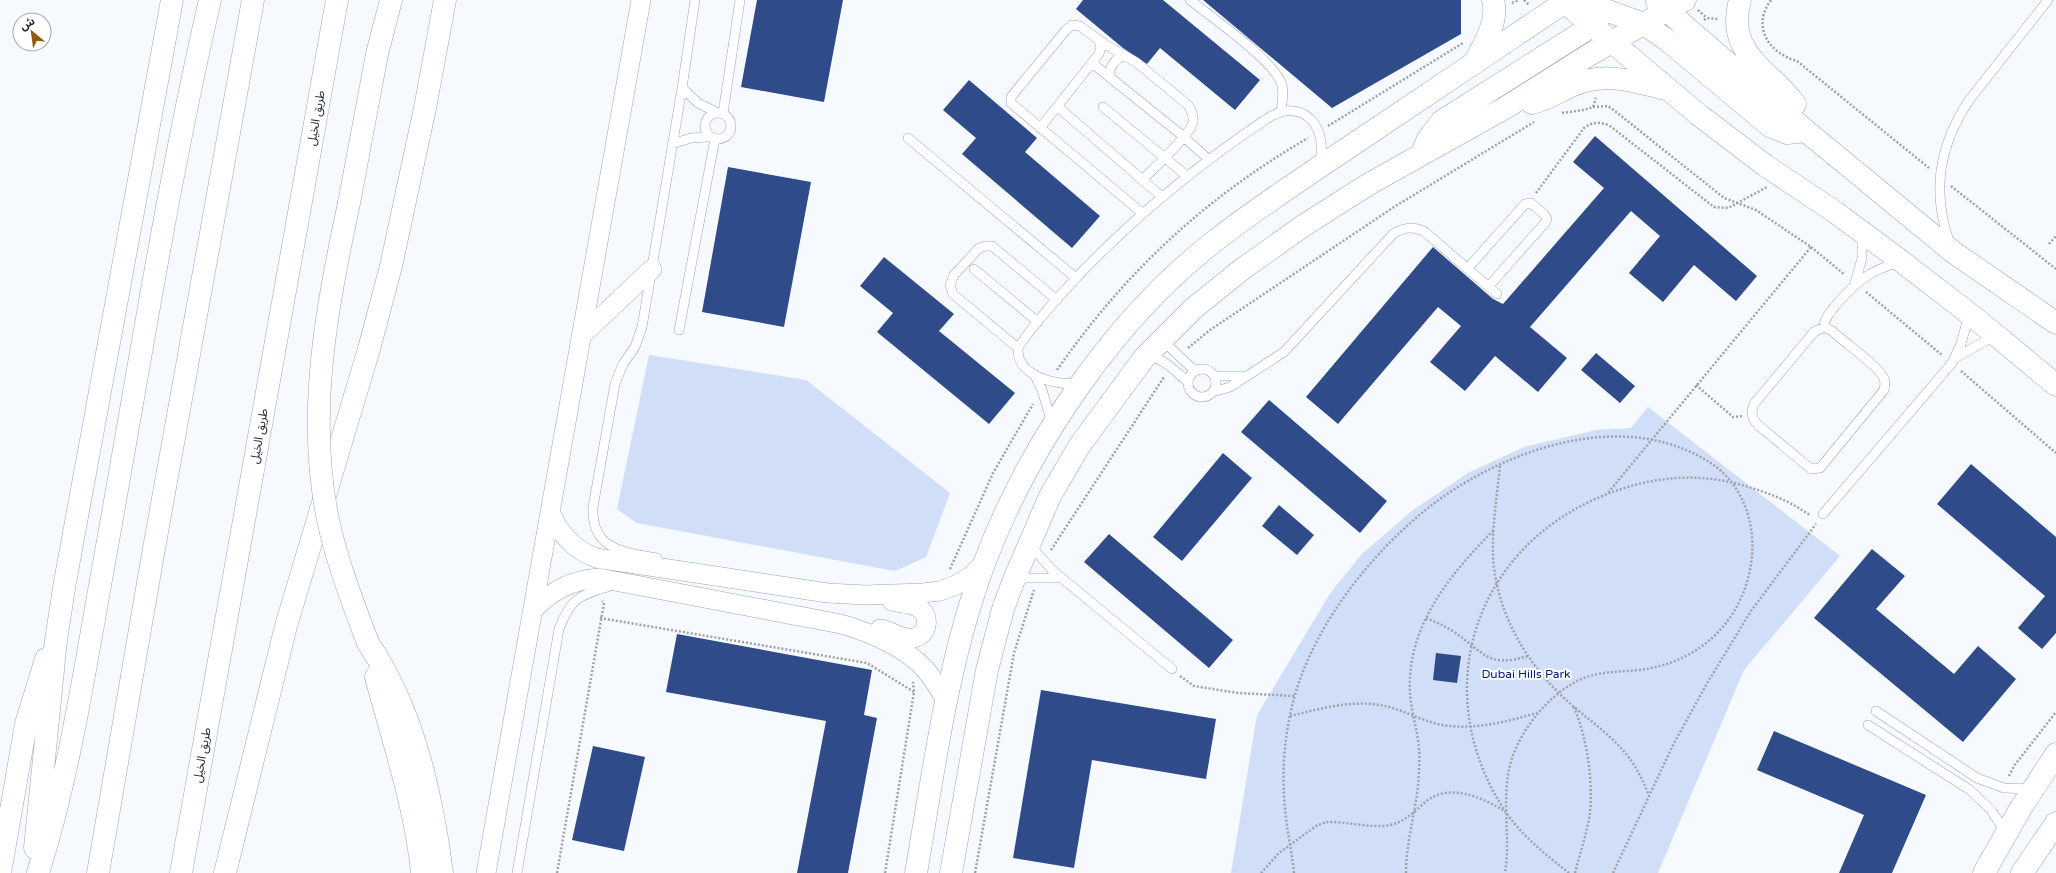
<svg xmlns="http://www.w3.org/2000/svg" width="2056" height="873" viewBox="0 0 2056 873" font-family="'Varela Round','Noto Sans Arabic',sans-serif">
	<rect width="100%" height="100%" fill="#f6f9fd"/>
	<path fill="#d1def8" d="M649,355L806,380L950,493L926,557L895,571L637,523L617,509Z
		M1648,407L1840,556L1744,670L1658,873H1231L1257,715L1331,592L1362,554L1413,510L1468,473L1524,447L1596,430L1631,428Z"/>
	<path fill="#2f4b8a" d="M757,0H843L824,102L741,87Z
		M1083,0H1163L1260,80L1235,110L1160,48L1147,64L1123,48L1076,9Z
		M1203,0H1461V34L1332,108Z
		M969,80L1037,138L1025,152L1100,216L1072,248L962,154L976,138L943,110Z
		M1595,136L1757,276L1736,301L1694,265L1663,302L1629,273L1660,236L1631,211L1530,327L1567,358L1538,392L1495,356L1465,391L1430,362L1461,326L1438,307L1338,424L1306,397L1433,247L1493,299L1503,304L1604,188L1573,162Z
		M728,167L811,182L784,327L702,312Z
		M884,257L954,314L939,331L1015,393L989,424L877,332L893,313L860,286Z
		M1596,353L1635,386L1620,403L1581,370Z
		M1269,400L1387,501L1360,533L1241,432Z
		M1223,453L1252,478L1182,561L1153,537Z
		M1971,464L2056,537V633L2042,649L2018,628L2045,596L1937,504Z
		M1279,505L1314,535L1297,555L1262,526Z
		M1109,534L1233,640L1209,668L1084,562Z
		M1872,549L1905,576L1876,609L1954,674L1978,646L2016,679L1963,742L1814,618Z
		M677,634L872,670L864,715L877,718L848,873H797L826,721L666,692Z
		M1436,653L1461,656L1457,683L1433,680Z
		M1041,690L1216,719L1206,779L1092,760L1074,868L1013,858Z
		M1774,731L1926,795L1892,873H1839L1864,815L1757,770Z
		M593,746L645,757L624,851L572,840Z"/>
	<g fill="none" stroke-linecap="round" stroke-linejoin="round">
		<defs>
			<path id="lane" d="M1190,0C1211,17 1278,63 1282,86C1284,94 1282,103 1281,111
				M1092,63L1184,137L1208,159
				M1109,76C1110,66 1114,59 1124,56
				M682,88L698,103L718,113
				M1058,107L1161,196
				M1103,107L1187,176
				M705 126a13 13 0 1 1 26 0a13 13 0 1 1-26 0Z
				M723,113L740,0
				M1040,128L1099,54L1101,47L1098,39
				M908,138L1076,278
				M672,144L691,138L709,137
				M1142,213L1011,103V97L1066,30L1072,25L1080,26L1106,45L1136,62L1188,105C1191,110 1194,115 1193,122C1190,135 1153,169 1142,180
				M1950,244C1931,191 1939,145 1970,99L2048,0
				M1468,268L1525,204L1531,203L1544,214L1547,219L1544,224L1489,286
				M974,269L1038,322
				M1855,283L1862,258V235
				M1824,327L1832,331C1845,343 1873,362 1882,375C1886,380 1885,385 1884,390L1820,468L1811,469L1758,425C1751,418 1751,412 1754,404L1814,332Z
				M1824,327C1824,318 1830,313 1835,306C1857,281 1868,271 1900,262
				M679,330L715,139
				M1162,340L1195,371
				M1018,348L953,294L950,285L954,275L979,248L986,246H992L1057,300
				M1147,357C1161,355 1178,374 1188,382
				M1955,358L1996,335
				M1188 383a14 14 0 1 1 28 0a14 14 0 1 1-28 0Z
				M1035,376L1042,390L1052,423
				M1214,376H1245
				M1078,383C1056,386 1016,376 1018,348C1035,322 1057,299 1077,277C1135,216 1200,163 1271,116C1306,98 1329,130 1319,164
				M1213,392L1230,387L1284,352L1393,234C1404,227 1413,226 1425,232L1497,294
				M1823,514L1952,363L1961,344L1969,314
				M1030,545L1052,570L1172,669
				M657,558C624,552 591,550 593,507L615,384L623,364L635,347L642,327L682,88L695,0
				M1016,581L1026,578H1062
				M1876,711L1977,778L2004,788L2031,789
				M1868,725L1970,790L1991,810L2006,833
				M517,873L559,629C572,595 582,595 614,585"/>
			<path id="street" d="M581,336L652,269
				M550,512C560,534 573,549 596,558L828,593L865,595L923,593L940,591L956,585L971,576L984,563
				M533,610C552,590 572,580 599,578L841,624C868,632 899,645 920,664C932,675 939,689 947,702
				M880,629C890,630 902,640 913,638C928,636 931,616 919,608C912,603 900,603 892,601
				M486,873L641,0"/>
			<path id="secondary" d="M1562,0L1699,115L1766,166L1835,212L1901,261L1980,322L2056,385
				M1740,0C1725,54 1769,69 1795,104
				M1565,2L1605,10L1644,24L1667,40L1770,126L1787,133L1806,131
				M1657,2L1806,131L1953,252L2056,323
				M1475,62C1484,44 1499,21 1493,0
				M1532,103C1546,100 1558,92 1571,86C1602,72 1630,80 1661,88
				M1422,153L1428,139L1442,121L1581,33L1601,15
				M916,873C934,770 947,663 984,564C1029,444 1115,318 1216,240C1269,199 1326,163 1382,125C1444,84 1506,41 1568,0
				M951,873L987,670L1003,609L1013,582L1050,496L1080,445L1144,358L1194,308L1241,270L1303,226L1369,184L1505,108L1589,55L1685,0
				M1984,873L2019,811L2056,754
				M2022,873L2056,823"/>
			<path id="highway" d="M349,203L377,54L391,0
				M368,643C413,709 432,795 442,873
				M376,677C393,741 416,808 422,873
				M35,848L56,640L65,582L172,0
				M0,873L26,724L46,659
				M38,873C70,772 85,667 104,563C138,375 167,186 210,0
				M98,873L153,554L253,0
				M181,873L337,0
				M225,873L286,626L369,349L391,266L425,108L445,0"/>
		</defs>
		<use href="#lane" stroke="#9aa6bc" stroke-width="10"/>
		<use href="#street" stroke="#9aa6bc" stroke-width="20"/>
		<use href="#secondary" stroke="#9aa6bc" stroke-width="23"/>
		<use href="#highway" stroke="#9aa6bc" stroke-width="23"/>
		<path stroke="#9ea2a8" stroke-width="2.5" stroke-dasharray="2 2" stroke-linecap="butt" d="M1524,0L1529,5
			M1771,0C1751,27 1769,53 1797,61L1929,168
			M1512,3L1519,0
			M1698,10L1707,18
			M1704,20L1707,18L1718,19
			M1593,107L1608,106L1615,111L1724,198L1756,210L1811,247L1607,494
			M1562,113L1584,110L1593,107L1596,98
			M1328,126L1463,43
			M1951,186L2056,269
			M1536,193L1584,128C1592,122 1600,121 1610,126L1714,207L1728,208L1767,187
			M2049,244L2056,236
			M1811,247L1845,275
			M1866,292L1942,355
			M1188,348L1210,330L1394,207L1534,122
			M1057,370C1125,272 1205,198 1308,138
			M1961,371L2056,453
			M1696,385L1733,417L1742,416
			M1500,466C1497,496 1492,526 1493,556C1496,615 1530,670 1574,707C1610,737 1632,750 1649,796
			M1051,550L1164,377
			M950,569L993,473L1033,404
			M600,618L867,663L914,692
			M1426,618C1436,622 1445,626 1454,632C1483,651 1487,669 1528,656
			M1180,676L1194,686L1238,693L1295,696
			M1574,707C1587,739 1593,778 1590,813C1587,833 1580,853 1575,873
			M1290,716C1319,709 1350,700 1380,705C1404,709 1425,724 1450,726C1480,729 1508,721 1537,713
			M2009,776L2014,766L2056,712
			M557,873L604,603L602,601
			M885,873L914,692L913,682
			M975,873L1014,653L1034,590
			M1261,873L1279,853L1316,826L1326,822C1345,821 1373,829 1390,825C1404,822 1413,813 1423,804C1448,781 1480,797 1505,811
			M1294,873C1292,852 1287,831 1285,809C1281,767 1285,723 1299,682C1322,617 1370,556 1423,512C1498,451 1621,406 1709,462C1741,482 1755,519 1752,556C1746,618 1702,662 1640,670C1618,672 1597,671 1577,681C1551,695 1529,720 1517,746C1497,787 1512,830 1505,873
			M1406,873C1406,838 1418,806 1419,771C1419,764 1420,757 1419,750C1418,731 1411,712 1410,693C1406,628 1449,575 1493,531
			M1569,873C1546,855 1521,835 1505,811C1428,694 1472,551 1600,497C1647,477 1696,471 1745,486C1769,493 1790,501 1811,516
			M1613,873L1673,745L1709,680L1751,611L1816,524"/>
		<use href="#lane" stroke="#fff" stroke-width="9"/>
		<use href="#street" stroke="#fff" stroke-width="19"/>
		<use href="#secondary" stroke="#fff" stroke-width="22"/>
		<use href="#highway" stroke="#fff" stroke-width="22"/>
		<defs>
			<path id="highway-bridge" d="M349,203C327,307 306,413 328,520C337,562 353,603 368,643"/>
		</defs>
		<use href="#highway-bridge" stroke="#9aa6bc" stroke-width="23" stroke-linecap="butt"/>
		<use href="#highway-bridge" stroke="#fff" stroke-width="22"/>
	</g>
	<g text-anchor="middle" stroke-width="4" stroke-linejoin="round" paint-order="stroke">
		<g font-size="12" fill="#1f232c" stroke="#fff">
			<text transform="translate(316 118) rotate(-80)" y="4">طريق الخيل</text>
			<text transform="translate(259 436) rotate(-80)" y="4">طريق الخيل</text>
			<text transform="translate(202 755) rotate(-80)" y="4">طريق الخيل</text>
		</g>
		<g font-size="12" fill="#052070" stroke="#fff">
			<text x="1526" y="678">Dubai Hills Park</text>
		</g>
	</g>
	<g transform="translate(32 32) rotate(331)"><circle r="19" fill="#ffffff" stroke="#a5a7ab"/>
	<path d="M0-3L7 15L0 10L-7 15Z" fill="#8e5c09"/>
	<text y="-6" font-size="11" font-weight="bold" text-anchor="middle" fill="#1f232c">ش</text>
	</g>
</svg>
